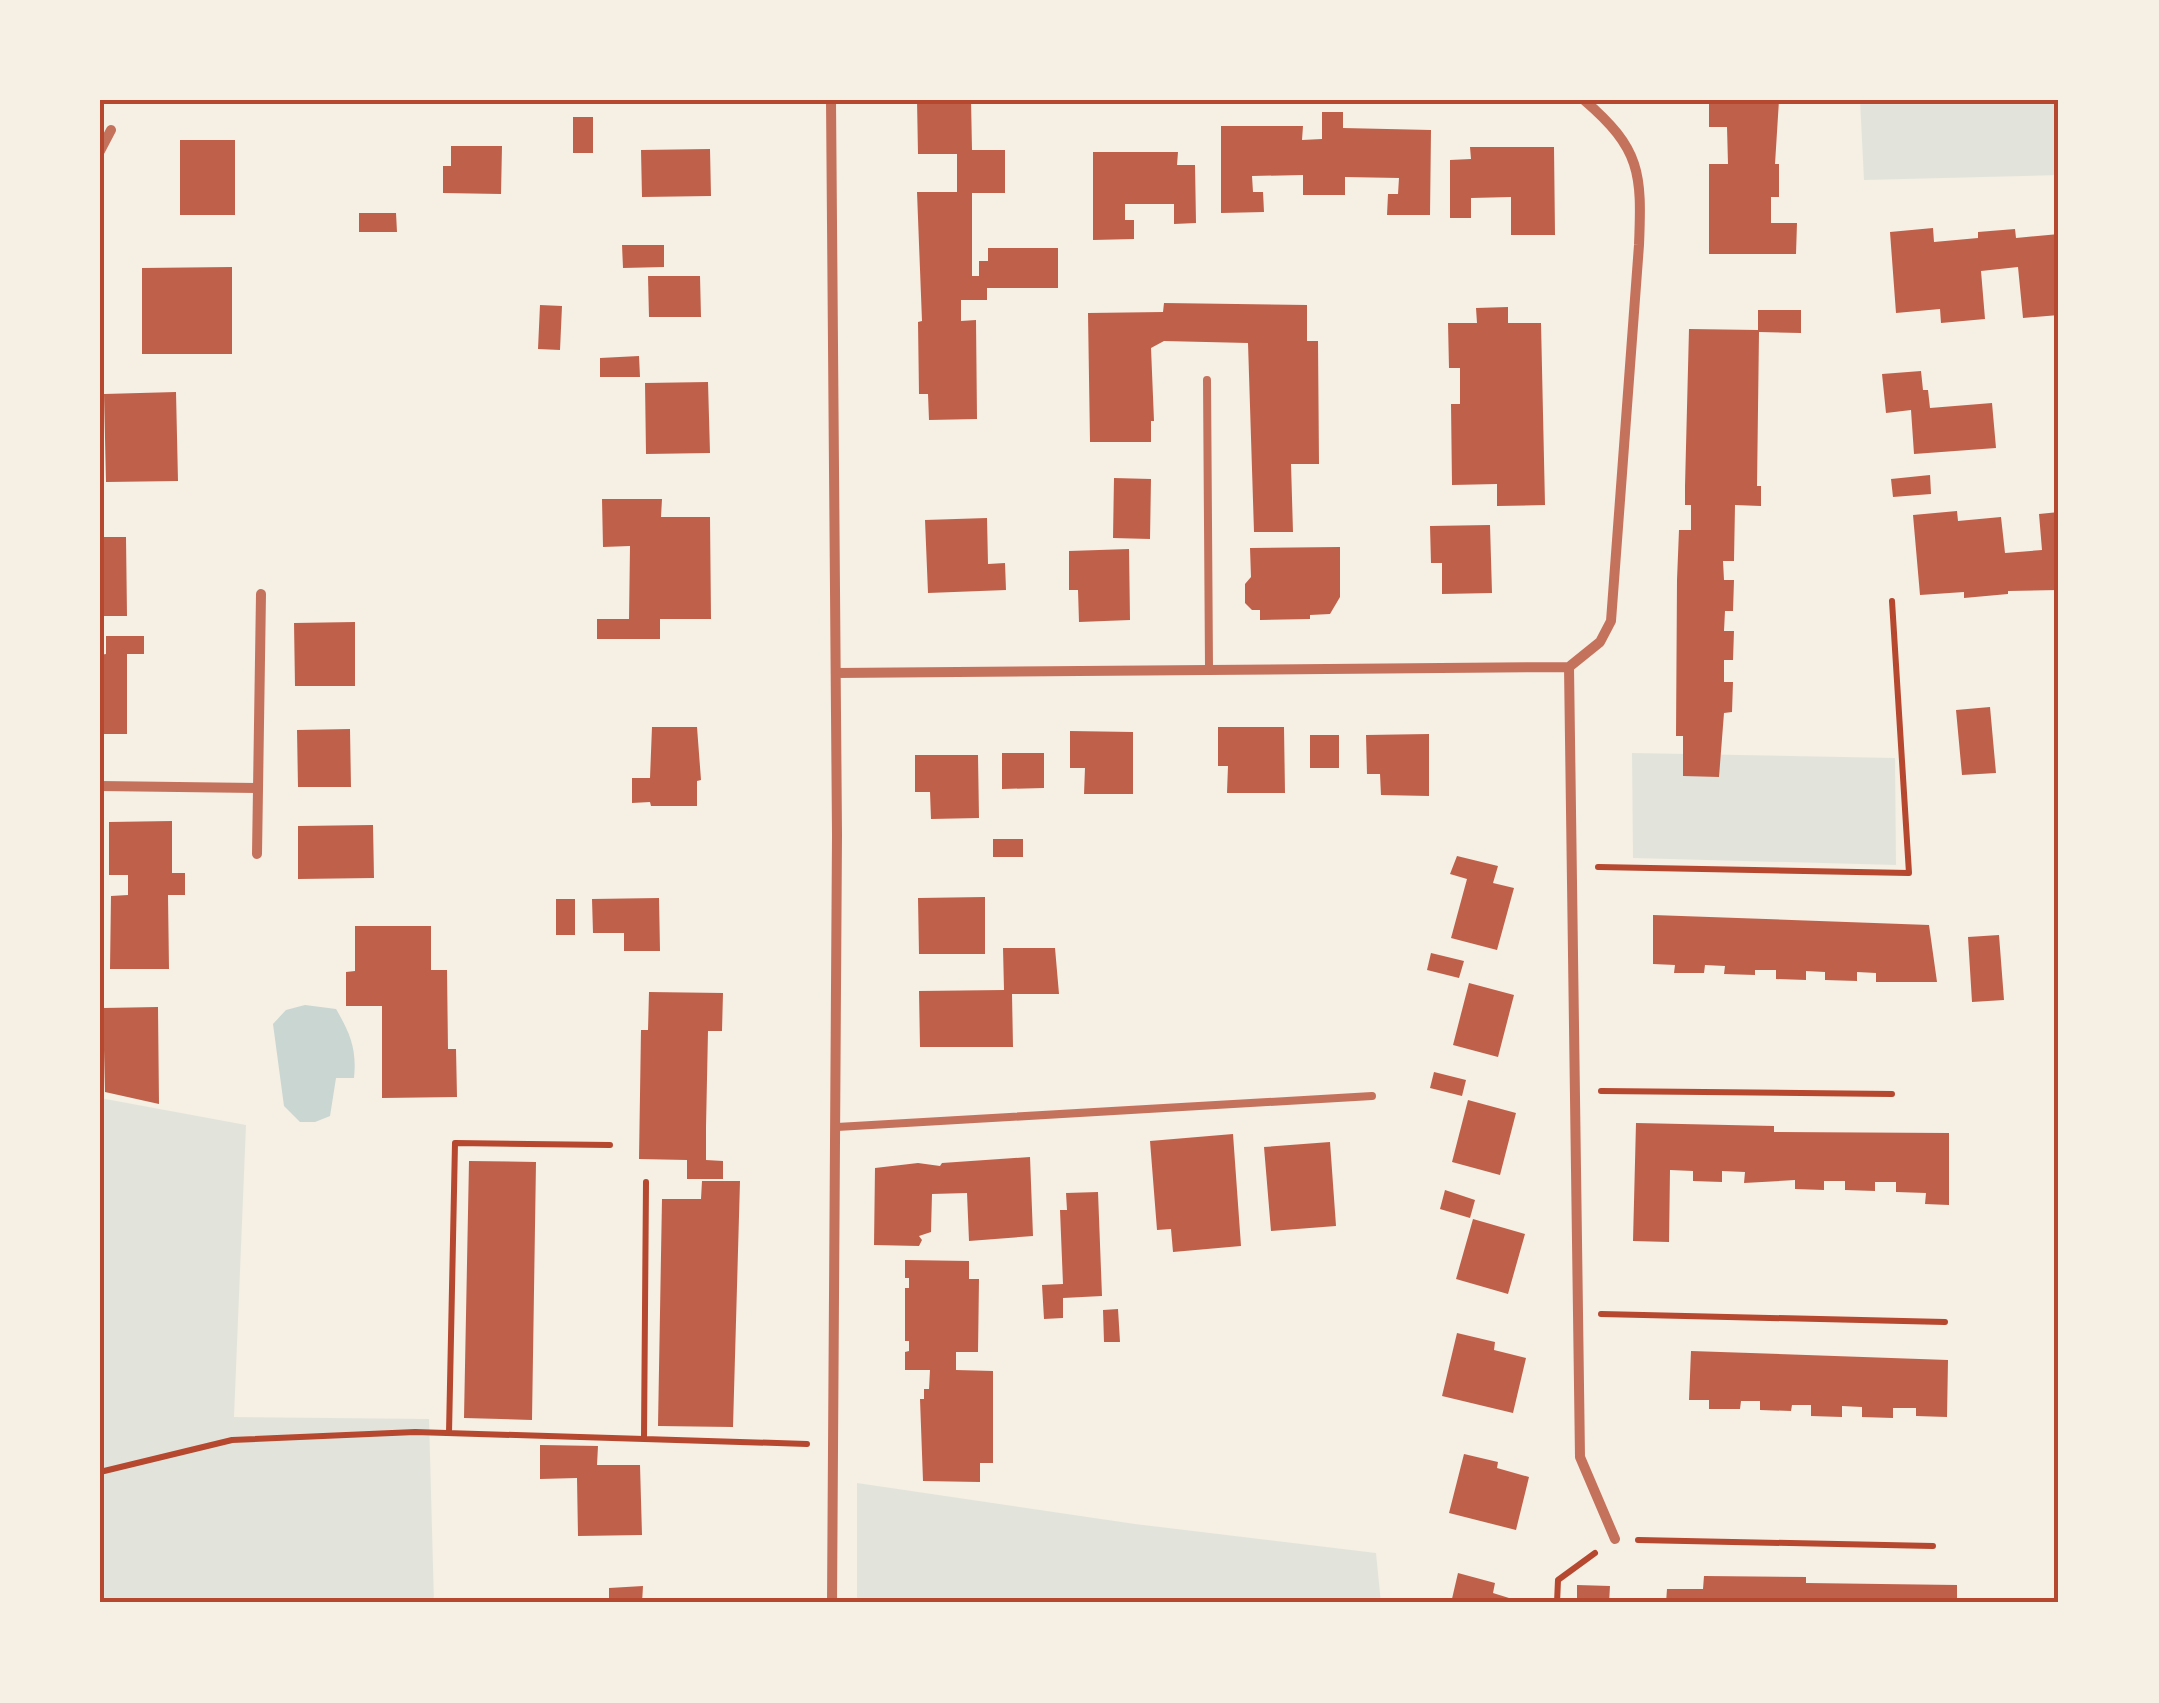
<svg xmlns="http://www.w3.org/2000/svg" width="2159" height="1703" viewBox="0 0 2159 1703" font-family="Poppins,sans-serif">
	<rect width="100%" height="100%" fill="#f6efe4"/>
	<path fill="#e2e4dc" d="M1860,100H2059V175L1864,180Z
		M1632,753L1895,758L1896,865L1633,858Z
		M100,1098L246,1125L234,1417L429,1419L434,1603H100Z
		M857,1483L1135,1524L1376,1553L1381,1603H857Z"/>
	<path fill="#c9d6d2" d="M305,1005L336,1009C350,1033 357,1049 354,1078H336L330,1116L315,1122H300L284,1106L273,1024L286,1010Z"/>
	<path fill="#bf614a" d="M917,100H971L972,150H1005V193H972V276H979V261H988V248H1058V288H987V300H961V321L976,320L977,419L929,420L928,394H919L918,322L922,321L917,192H957V154H918Z
		M1709,100H1779L1775,164H1779V197H1771V223H1797L1796,254H1709V164H1728L1727,127H1709Z
		M1322,112H1343V128L1431,130L1430,215H1387L1388,194H1398L1399,178L1345,177V195H1303V175L1252,176L1253,192H1263L1264,212L1221,213V126H1303L1302,140L1322,139Z
		M573,117H593V153H573Z
		M180,140H235V215H180Z
		M451,146H502L501,194L443,193V166H451Z
		M1470,147H1554L1555,235H1511V197L1471,198V218H1450V160L1471,159Z
		M710,149L711,196L642,197L641,150Z
		M1093,152H1178L1177,165H1195L1196,223L1174,224V204H1125V220H1134V239L1093,240Z
		M359,213H396L397,232H359Z
		M1933,228L1934,242L1978,238V232L2015,229L2016,238L2059,234V315L2023,318L2018,267L1981,271L1985,319L1941,323L1940,309L1896,313L1890,232Z
		M622,245H664V267L623,268Z
		M232,267V354H142V268Z
		M648,276H700L701,317H649Z
		M1164,303L1307,305V341H1318L1319,464H1291L1293,532H1254L1248,343L1164,341L1151,348L1154,421H1151V442H1090L1088,313L1163,312Z
		M540,305L562,306L560,350L538,349Z
		M1508,307V323H1541L1545,505L1497,506V484L1452,485L1451,404H1460V368H1449L1448,323H1477L1476,308Z
		M1758,310H1801V333L1759,332L1757,486H1761V506L1735,505L1734,561H1723L1724,580H1734L1733,611H1725L1724,631H1734L1733,660H1724V682H1733L1732,712L1724,713L1719,777L1683,776V736H1676L1677,580L1679,530H1691V505H1685V486L1689,329L1758,330Z
		M639,356L640,377H600V358Z
		M1921,371L1923,390H1928L1930,408L1992,403L1996,448L1914,454L1911,410L1886,413L1882,374Z
		M708,382L710,453L646,454L645,383Z
		M176,392L178,481L106,482L104,394Z
		M1930,475L1931,494L1893,497L1891,479Z
		M1114,478L1151,479L1150,539L1113,538Z
		M602,499H662L661,517H710L711,619H660V639H597V619H629L630,546L603,547Z
		M1957,511L1958,521L2001,517L2005,553L2042,550L2039,514L2059,512V590L2008,591V594L1964,598V592L1920,595L1913,515Z
		M987,518L988,564L1005,563L1006,590L928,593L925,520Z
		M1490,525L1492,593L1442,594V563H1431L1430,526Z
		M100,537H126L127,616H100Z
		M1340,547V597L1330,614L1310,615V619L1260,620V610H1252L1245,603V584L1251,577L1250,548Z
		M1129,549L1130,620L1079,622L1078,590H1069V551Z
		M355,622V686H295L294,623Z
		M106,636H144V654H127V734H100V655L106,654Z
		M1990,707L1996,773L1962,775L1956,710Z
		M652,727H697L701,780L697,781V806H651L650,802L632,803V778H650Z
		M1218,727H1284L1285,793H1227L1228,766H1218Z
		M350,729L351,787H298L297,730Z
		M1070,731L1133,732V794H1084L1085,768H1070Z
		M1429,734V796L1381,795L1380,774H1367L1366,735Z
		M1310,735H1339V768H1310Z
		M1002,753H1044V788L1002,789Z
		M915,755H978L979,818L931,819L930,792H915Z
		M172,821V873H185V895H168L169,969H110L111,896L128,895V875H109V822Z
		M373,825L374,878L298,879V826Z
		M993,839H1023V857H993Z
		M1457,856L1498,866L1493,883L1514,888L1497,950L1451,938L1467,879L1450,874Z
		M985,897V954H919L918,898Z
		M659,898L660,951H624V933H593L592,899Z
		M556,899H575V935H556Z
		M1653,915L1929,925L1937,982H1876V973L1857,972V981L1825,980V972L1806,971V980L1776,979V970H1755V975L1724,974L1725,966L1705,965L1704,973H1674L1675,965L1653,964Z
		M355,926H431V970H447L448,1049H456L457,1097L382,1098V1006H346V972L355,971Z
		M1999,935L2004,1000L1972,1002L1968,937Z
		M1003,948H1055L1059,994H1012L1013,1047H920L919,991L1004,990Z
		M1431,953L1464,961L1459,978L1427,970Z
		M1469,983L1514,995L1498,1057L1453,1045Z
		M649,992L723,993L722,1031H708L706,1127V1160L723,1161V1179H687V1160L639,1159L641,1030H648Z
		M158,1007L159,1104L105,1092L103,1008Z
		M1434,1072L1466,1080L1462,1096L1430,1088Z
		M1468,1100L1516,1113L1500,1175L1452,1162Z
		M1636,1123L1774,1126V1132L1949,1133V1205L1925,1204L1926,1193L1896,1192V1182H1875V1191L1845,1190V1181H1824V1190L1795,1189V1180L1744,1183L1745,1172L1722,1171V1182L1693,1181V1171L1670,1170L1669,1242L1633,1241Z
		M1233,1134L1241,1246L1173,1252L1171,1229L1157,1230L1150,1141Z
		M1330,1142L1336,1226L1271,1231L1264,1147Z
		M1030,1157L1033,1236L969,1241L967,1193L932,1194L931,1232L919,1236L922,1240L919,1246L874,1245L875,1168L918,1163L940,1166L942,1163Z
		M469,1161L536,1162L532,1420L464,1418Z
		M702,1181H740L733,1427L658,1426L662,1199H701Z
		M1445,1190L1475,1200L1470,1218L1440,1209Z
		M1098,1192L1102,1296L1063,1298V1318L1044,1319L1042,1285L1063,1284L1060,1210H1067L1066,1193Z
		M1473,1219L1525,1234L1508,1294L1456,1279Z
		M905,1260L969,1261V1279H979L978,1352H956V1370L993,1371V1463H980V1482L923,1481L920,1399H924V1389H929L930,1370H905V1352L909,1351V1341H905V1288H909V1278H905Z
		M1118,1309L1120,1342H1104L1103,1310Z
		M1457,1333L1495,1342L1494,1350L1526,1358L1513,1413L1442,1396Z
		M1691,1351L1948,1360L1947,1417L1916,1416V1408H1893V1418L1862,1417V1407L1842,1406V1417L1811,1416V1405H1792L1791,1411L1760,1410V1401H1741L1740,1409H1709V1400H1689Z
		M540,1445L598,1446L597,1465H640L642,1535L578,1536L577,1478L540,1479Z
		M1464,1454L1498,1462L1497,1468L1529,1477L1516,1530L1449,1513Z
		M1458,1573L1495,1583L1493,1593L1525,1603H1451Z
		M1704,1576L1806,1577V1583L1957,1585V1603H1666L1667,1589H1703Z
		M1577,1585L1610,1586L1609,1603H1577Z
		M643,1586L642,1603H609V1588Z"/>
	<g fill="none" stroke-linecap="round" stroke-linejoin="round">
		<path stroke="#b5482f" stroke-width="6" d="M1598,867L1909,873L1892,601
			M1601,1091L1892,1094
			M1601,1314L1945,1322
			M449,1433L455,1143L610,1145
			M644,1437L646,1182
			M100,1472L232,1440L415,1432L807,1444
			M1638,1540L1933,1546
			M1557,1603L1558,1580L1595,1553"/>
		<path stroke="#c5725c" stroke-width="8" d="M1207,380L1209,667
			M837,1127L1372,1096"/>
		<path stroke="#c5725c" stroke-width="10" d="M831,100L837,835L832,1603
			M1584,100C1641,149 1642,173 1639,245L1611,621L1600,642L1569,667L1580,1457L1615,1539
			M100,151L111,130
			M836,673L1569,667
			M100,786L257,788
			M257,854L261,594"/>
	</g>
	<rect width="2159" height="1703" fill="none" stroke="#f6efe4" stroke-width="205"/>
	<rect x="102" y="102" width="1954" height="1498" fill="none" stroke="#b5482f" stroke-width="4"/>
</svg>
